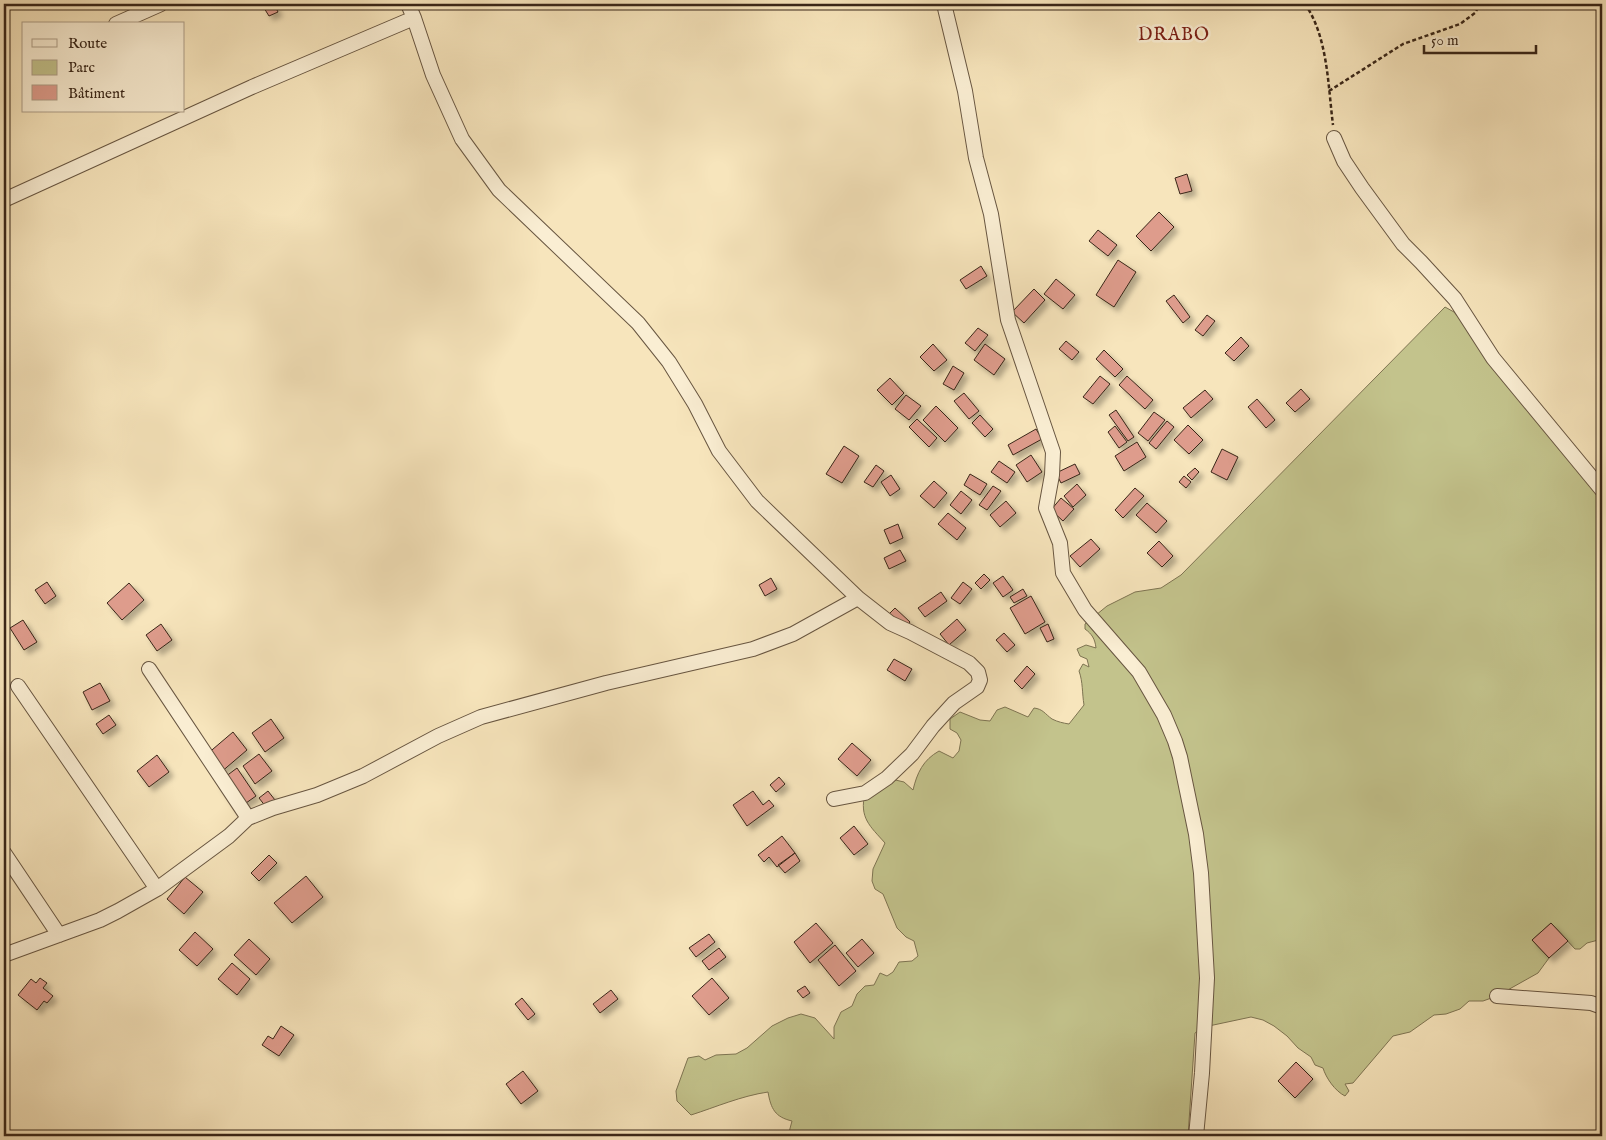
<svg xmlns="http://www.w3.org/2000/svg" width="1606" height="1140" viewBox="0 0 1606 1140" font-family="'IM FELL English',serif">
	<defs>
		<filter id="shadow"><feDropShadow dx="4.5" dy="4.5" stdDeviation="2.5" flood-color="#0004"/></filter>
	</defs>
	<rect width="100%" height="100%" fill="#f7e5bc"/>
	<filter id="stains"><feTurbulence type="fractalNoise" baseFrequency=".004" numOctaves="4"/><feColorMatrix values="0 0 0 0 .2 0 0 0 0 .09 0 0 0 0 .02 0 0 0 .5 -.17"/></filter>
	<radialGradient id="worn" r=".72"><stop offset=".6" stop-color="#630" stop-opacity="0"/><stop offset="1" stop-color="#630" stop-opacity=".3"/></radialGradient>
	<path fill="#c3c38c" stroke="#7e7452" d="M1445,307L1454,312L1602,490V939L1587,943L1580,949H1575L1551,923L1532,940L1549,958L1538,973L1497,996L1483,1001H1469L1460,1009L1446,1014L1434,1015L1410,1032L1393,1036L1353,1083L1345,1084L1349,1091L1345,1096C1335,1091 1326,1078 1323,1068L1315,1065L1311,1057L1298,1048L1287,1036L1274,1026L1263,1020L1251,1017L1204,1027L1195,1033L1188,1136H788L792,1121C775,1117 771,1109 768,1092C741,1096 716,1107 691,1115L677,1101L676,1091L688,1058L699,1056L705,1060L716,1055L736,1054L747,1048L772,1026L788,1018L801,1014L815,1018L834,1039V1027L841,1012L852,1006L857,994L865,986L874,985L880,973L887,976L893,972L899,962L912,961L918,956L914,941L906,937L897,928L883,894L875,889L872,881L873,869L885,843C870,826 859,818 865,793L887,778L904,782L913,790C917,773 923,760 939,751L953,758L959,751L961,740L957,733L950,729V719L960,712L980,720L990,721L997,710L1005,707L1028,717L1034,708C1043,709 1045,714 1052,719C1058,722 1063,723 1069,724L1084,705C1082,693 1083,682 1079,671L1083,664L1089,667L1087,659L1080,656L1077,649L1086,645L1096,648C1095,639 1092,634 1085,629V624L1107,606L1135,592L1161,588L1181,575Z"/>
	<path fill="#de9c8c" stroke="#392618" filter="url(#shadow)" d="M274,4L278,12L269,16L264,8Z
		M1187,174L1192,191L1180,194L1175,178Z
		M1159,212L1174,227L1151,251L1136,236Z
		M1098,230L1117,245L1108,256L1089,241Z
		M1118,260L1136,272L1114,307L1096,295Z
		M981,266L987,276L966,289L960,280Z
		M1056,279L1075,295L1063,309L1044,294Z
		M1034,289L1045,300L1024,323L1012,312Z
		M1174,295L1190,317L1183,323L1166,301Z
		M1207,315L1215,321L1203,336L1195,330Z
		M978,328L988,335L975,351L965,343Z
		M1241,337L1249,346L1234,361L1225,353Z
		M1066,341L1079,352L1072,360L1059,349Z
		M933,344L947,360L934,371L920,357Z
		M985,344L1005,359L994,375L974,360Z
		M1104,350L1123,369L1115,377L1096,359Z
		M953,366L964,373L954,390L943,384Z
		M1100,376L1110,384L1093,404L1083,397Z
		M1127,376L1153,400L1145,409L1119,385Z
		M890,378L904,393L892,405L877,390Z
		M1301,389L1310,399L1295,412L1286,403Z
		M1205,390L1213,399L1191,418L1183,408Z
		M964,393L979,411L969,419L954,401Z
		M906,395L921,406L909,420L895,409Z
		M1257,399L1275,420L1266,428L1248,407Z
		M936,406L958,428L945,442L923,420Z
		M1116,410L1134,437L1128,441L1109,415Z
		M1154,412L1165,420L1148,441L1138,433Z
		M980,415L993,429L985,437L972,423Z
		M917,419L937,438L929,447L909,427Z
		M1167,421L1174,427L1156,449L1149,443Z
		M1188,425L1203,440L1189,454L1174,440Z
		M1115,426L1127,442L1119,448L1108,432Z
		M1036,429L1042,439L1013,455L1008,445Z
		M1137,442L1146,457L1124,471L1115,456Z
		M844,446L859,456L842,483L826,474Z
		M1222,449L1238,457L1227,480L1211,472Z
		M1031,455L1042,472L1027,482L1016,465Z
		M999,461L1015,472L1007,483L991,472Z
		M1075,464L1080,474L1061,483L1056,473Z
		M876,465L884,471L873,487L864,482Z
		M1195,468L1199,472L1192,480L1187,475Z
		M970,474L987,484L980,495L964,485Z
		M891,475L900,489L890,496L881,482Z
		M1184,476L1191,482L1186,488L1179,482Z
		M934,481L947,493L934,508L920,496Z
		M1077,484L1086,495L1073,507L1064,496Z
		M993,486L1001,491L987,510L979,505Z
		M1135,488L1144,496L1123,518L1115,510Z
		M961,491L972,500L961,514L950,505Z
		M1061,498L1074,509L1063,521L1051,510Z
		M1006,501L1016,513L1000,527L990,515Z
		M1147,503L1167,521L1156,533L1136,515Z
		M948,513L966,528L957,540L938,524Z
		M898,524L903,538L890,544L884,530Z
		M1091,539L1100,549L1080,567L1070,556Z
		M1159,541L1173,556L1162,567L1147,553Z
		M900,550L906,561L889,569L884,558Z
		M984,574L990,580L981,589L975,583Z
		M1003,576L1013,590L1003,597L993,583Z
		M771,578L777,589L765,596L759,585Z
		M47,582L56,596L45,604L35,590Z
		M963,582L972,589L960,604L951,598Z
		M129,583L144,600L122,620L107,603Z
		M1023,589L1027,596L1014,603L1010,597Z
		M941,592L947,601L925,617L918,608Z
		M1031,596L1045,622L1025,634L1010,608Z
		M895,608L910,622L905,628L889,614Z
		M957,619L966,630L949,645L940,634Z
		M23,620L37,642L24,650L10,628Z
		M161,624L172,640L157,651L146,635Z
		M1048,624L1054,639L1047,642L1040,628Z
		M1004,633L1015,645L1007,652L996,640Z
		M894,659L912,669L905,681L887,670Z
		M1027,666L1035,674L1022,689L1014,681Z
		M100,683L110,701L92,710L83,692Z
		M109,715L116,725L103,734L96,724Z
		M271,719L284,738L265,752L252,733Z
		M233,732L247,750L220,773L206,755Z
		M852,743L871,760L857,776L838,759Z
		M259,754L272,771L255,784L243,766Z
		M157,755L169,772L149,787L137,771Z
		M237,768L256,796L236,810L217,783Z
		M779,777L785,784L776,792L770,785Z
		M268,791L275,800L266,807L259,798Z
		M753,791L763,805L769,800L774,806L747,826L733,805Z
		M854,826L868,844L854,855L840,838Z
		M782,836L795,853L777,867L769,857L764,862L758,855Z
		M795,853L800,861L785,873L778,865Z
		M269,855L277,863L259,881L251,873Z
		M306,876L323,897L292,923L274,903Z
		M185,877L203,892L184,914L167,899Z
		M816,923L833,943L810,963L794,942Z
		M1551,923L1568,941L1549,958L1532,940Z
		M195,932L213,949L197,966L179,950Z
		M709,934L715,942L696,957L689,948Z
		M249,939L270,959L256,975L234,955Z
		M862,939L874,953L858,967L846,953Z
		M835,945L856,971L839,986L818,960Z
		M719,948L726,957L709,970L702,961Z
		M232,963L250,979L237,995L218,979Z
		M40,978L47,983L43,988L53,996L47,1003L44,1001L37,1010L18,995L31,979L36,983Z
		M712,978L729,998L709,1015L692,996Z
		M805,986L810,993L803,998L797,991Z
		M611,990L618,999L600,1013L593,1004Z
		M522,998L535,1014L528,1020L515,1004Z
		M281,1026L294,1035L279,1056L262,1045L268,1036L273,1039Z
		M1296,1062L1313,1079L1295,1098L1278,1081Z
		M523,1071L538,1091L521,1104L506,1084Z"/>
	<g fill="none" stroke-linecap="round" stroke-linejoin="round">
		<defs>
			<path id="street" d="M408,4L414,18L433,75L462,139L499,190L638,323L669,362L695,404L719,451L757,501L858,598L890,623L910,632L969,663L978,672L980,680L977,687L954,703L933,726L912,754L887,778L865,793L834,799
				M944,4L965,91L976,158L991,214L1008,320L1053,452L1052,475L1046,508L1060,543L1063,573L1085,610L1139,672L1164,715L1175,741L1180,757L1196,834L1201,873L1207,978L1202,1073L1196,1136
				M116,24L161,4
				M1334,138L1344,161L1362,188L1403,244L1421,262L1455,299L1493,358L1602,490
				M4,200L252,87L414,18
				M149,669L248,818
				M18,686L157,889
				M4,853L59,935
				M4,955L100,920L118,911L157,889L229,836L248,818L273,808L317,795L363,776L438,736L481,717L606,683L753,649L793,634L858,598
				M1497,996L1591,1003L1602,1007"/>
		</defs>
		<use href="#street" stroke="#685641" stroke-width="16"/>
		<path stroke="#392618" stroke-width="2.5" stroke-dasharray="4 2.5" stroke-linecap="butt" d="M1305,4C1328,37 1328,86 1333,125
			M1329,91L1403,44L1460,24L1475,13L1480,4"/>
		<use href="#street" stroke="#faeed3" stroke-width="14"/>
	</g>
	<g text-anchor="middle" stroke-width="5" stroke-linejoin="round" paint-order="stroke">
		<g font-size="18" letter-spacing="1" fill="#7a1f14" stroke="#faeed3">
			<text x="1174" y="40">DRABO</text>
		</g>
	</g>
	<rect width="1606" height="1140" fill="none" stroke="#f7e5bc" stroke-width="20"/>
	<rect x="5" y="5" width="1596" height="1130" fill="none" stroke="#392618" stroke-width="2.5"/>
	<rect x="10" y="10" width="1586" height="1120" fill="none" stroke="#392618"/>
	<rect x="22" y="22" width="162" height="90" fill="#faeed3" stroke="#ad9e88"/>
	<rect x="32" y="39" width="25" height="8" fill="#faeed3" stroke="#ad9e88"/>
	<text x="68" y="48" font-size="15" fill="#392618">Route</text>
	<rect x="32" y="60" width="25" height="15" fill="#c3c38c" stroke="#ad9e88"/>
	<text x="68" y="72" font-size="15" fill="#392618">Parc</text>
	<rect x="32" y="85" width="25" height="15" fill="#de9c8c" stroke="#ad9e88"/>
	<text x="68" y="98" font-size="15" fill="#392618">Bâtiment</text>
	<path d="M1424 45v8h112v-8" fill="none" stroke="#392618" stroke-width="2.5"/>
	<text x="1431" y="45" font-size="15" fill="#392618" stroke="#faeed3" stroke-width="4" paint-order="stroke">50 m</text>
	<rect width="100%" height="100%" filter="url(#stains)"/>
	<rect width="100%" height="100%" fill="url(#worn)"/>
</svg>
